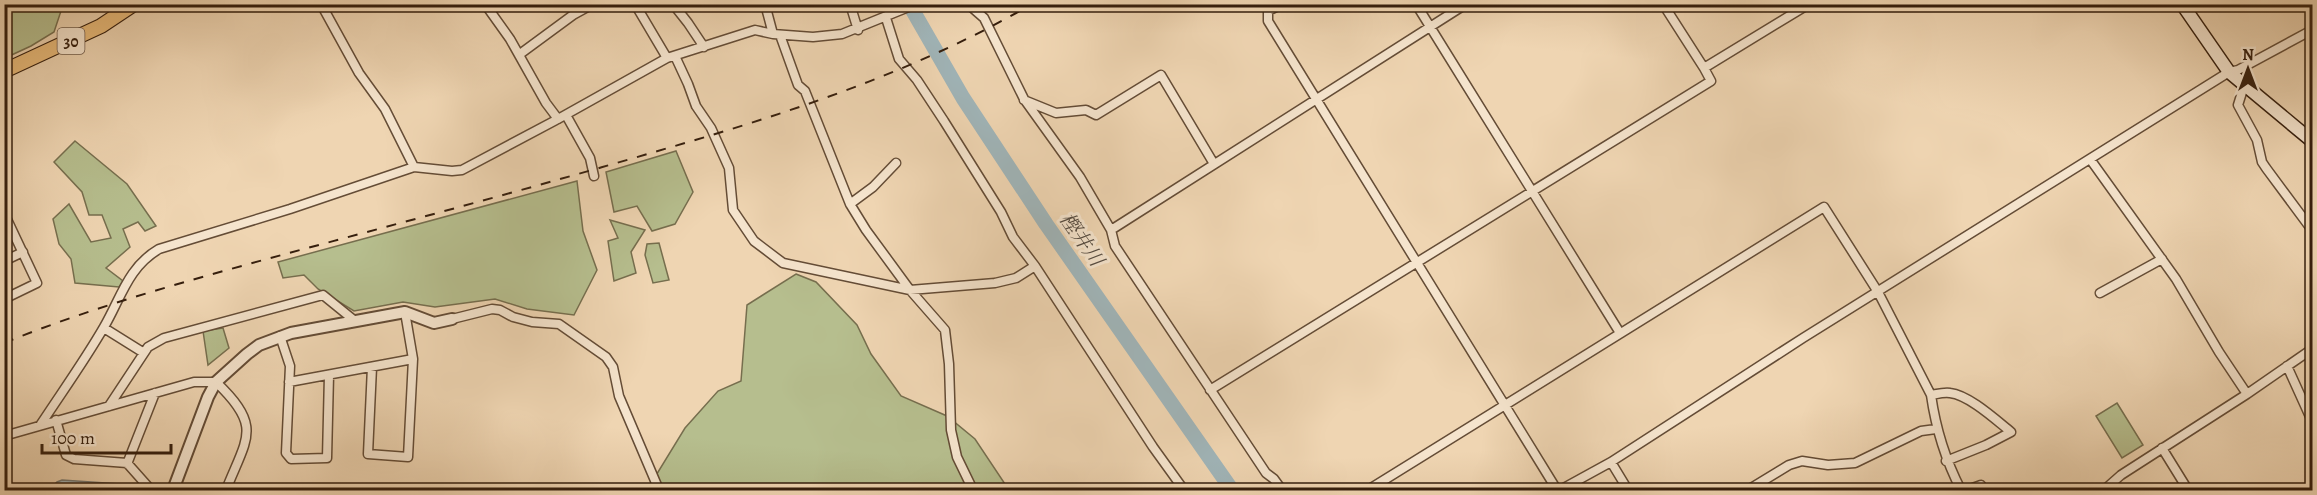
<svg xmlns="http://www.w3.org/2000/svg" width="2317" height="495" viewBox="0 0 2317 495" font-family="Alegreya,'Noto Serif JP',serif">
	<rect width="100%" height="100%" fill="#efd5b2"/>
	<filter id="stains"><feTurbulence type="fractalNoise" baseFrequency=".00333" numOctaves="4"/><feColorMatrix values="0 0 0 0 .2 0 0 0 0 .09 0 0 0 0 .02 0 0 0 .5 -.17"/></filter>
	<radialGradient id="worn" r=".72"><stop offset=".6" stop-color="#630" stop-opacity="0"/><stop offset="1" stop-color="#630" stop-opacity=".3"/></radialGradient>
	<path fill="#b6be8e" stroke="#766e4e" stroke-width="1.5" d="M5,4H63V5L54,32L31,46L5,58Z
		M75,141L127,184L156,226L145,231L138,222L123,229L130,247L106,268L123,281L119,287L75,283L71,259L59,244L53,219L69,204L91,242L111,238L102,215H89L82,192L54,162Z
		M676,151L693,192L675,224L652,231L637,206L614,212L606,172Z
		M577,181L583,231L597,270L574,315L527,309L495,299L435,307L403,302L354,311L318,289L304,275L283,278L278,262Z
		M610,220L645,230L631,252L636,273L614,281L608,241L618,238Z
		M659,243L669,280L653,283L645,255L647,244Z
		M796,274L816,282L857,325L871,354L901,396L947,416L975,439L1009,490H647L685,428L718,391L741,381L747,305Z
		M223,328L229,348L208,365L203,331Z
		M2117,403L2143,445L2122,458L2096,416Z"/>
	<path fill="#a0b5b9" stroke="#757974" stroke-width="1.5" d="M62,480L120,484L129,490H49L57,482Z"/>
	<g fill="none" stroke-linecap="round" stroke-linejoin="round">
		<path stroke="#6a6a63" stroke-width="1.5" d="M57,490L63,487L120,490"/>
		<path stroke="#a0b5b9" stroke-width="15" d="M909,4L963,98L1046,224L1232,490"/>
		<defs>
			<path id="minor" d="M321,4L359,73L385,109L414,167
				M485,4L510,39L546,103L558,119
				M635,4L667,58
				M673,4L688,23L704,47
				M765,4L773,34
				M850,4L858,30
				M968,4L984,18L1024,99L1080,177L1111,230L1115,246L1266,473L1274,479L1282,490
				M1282,4L1268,11V21L1557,490
				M1416,4L1620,333
				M1663,4L1704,68L1809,4
				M886,18L899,59L917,80L944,121L1001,212L1013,237L1035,266L1153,447L1184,490
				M780,35L798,85L805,91L850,204L866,230L910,290L945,330L949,364L951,430L957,457L973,490
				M520,54L573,15L593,4
				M675,56L688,84L696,106L711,128L729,168L733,210L754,241L783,263L910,290L995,283L1016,278L1035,266
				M2244,86L2238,105L2257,140L2262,162L2266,168L2312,230
				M1024,100L1056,113L1086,110L1096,115L1161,75L1214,164
				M566,115L590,158L594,176
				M2090,159L2176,279L2219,352L2247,394
				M850,204L873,187L896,163
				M4,213L37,283L4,299
				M1111,230L1466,4
				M4,261L23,252
				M2100,293L2162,259
				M452,319L492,309L500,310L513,317L532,322L559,324L606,357L613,367L619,396L659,490
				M104,328L144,353
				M280,336L290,366L286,453L291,459L327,458L329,375
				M2287,366L2312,421
				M372,367L368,454L408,457L413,359L405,312
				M289,382L413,359
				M1210,390L1711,81L1704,68
				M109,406L148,347L164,338L323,295L355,321
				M56,420L66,455L74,459L127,463L151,490
				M41,424C62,392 85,360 104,327C121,298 128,267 159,249L290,209L414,167L452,171L462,170L558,119L667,58L755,30L773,34L813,37L842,34L916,4
				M4,436L194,382H216C263,427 247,437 226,490
				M2162,448L2188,490
				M1946,461L1986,445L2011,432C1996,420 1969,395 1950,393C1944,392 1937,394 1931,395C1936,430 1945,459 1961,490
				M1611,462L1628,490
				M127,464L155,393
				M1368,490L1824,207L1878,292L1931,395
				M1560,490L1611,462L1803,338L2229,72L2238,70L2312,30
				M1748,490L1789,465L1802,461L1828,465L1855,463L1921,431L1936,429
				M1967,490L1981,485L1984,490
				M2104,490L2121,475L2247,394L2312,349"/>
			<path id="tertiary" d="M173,490L208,397L216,382L247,354L259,345L291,333L405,312L434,323L452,319"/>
			<path id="secondary" d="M2182,4L2229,72L2312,141"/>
			<path id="primary" d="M4,71L101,26L134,4"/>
		</defs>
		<use href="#minor" stroke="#644c36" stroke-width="11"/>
		<use href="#tertiary" stroke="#644c36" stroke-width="14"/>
		<use href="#secondary" stroke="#351e0d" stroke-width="15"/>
		<use href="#primary" stroke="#351e0d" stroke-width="16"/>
		<use href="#minor" stroke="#f5e4cd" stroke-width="8"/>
		<use href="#tertiary" stroke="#f5e4cd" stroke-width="10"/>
		<use href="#secondary" stroke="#f5e4cd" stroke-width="12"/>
		<use href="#primary" stroke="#e8ba79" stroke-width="14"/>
		<path stroke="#351e0d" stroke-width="2" stroke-dasharray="10 10" stroke-linecap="butt" d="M4,343C100,304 201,277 300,250C423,217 546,184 668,148C792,112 919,70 1032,4"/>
	</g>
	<g text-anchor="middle" stroke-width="6" stroke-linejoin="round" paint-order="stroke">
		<rect fill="#f5e4cd" stroke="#6f5947" stroke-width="1.5" x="57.5" y="28" width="27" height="26" rx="4.5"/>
		<g font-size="16" font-weight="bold" fill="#351e0d">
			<text x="71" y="47">30</text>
		</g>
		<g font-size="20" font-style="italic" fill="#554b41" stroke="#f5e4cd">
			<text transform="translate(1082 239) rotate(55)" y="7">樫井川</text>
		</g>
	</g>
	<rect width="2317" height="495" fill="none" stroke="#efd5b2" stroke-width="24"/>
	<rect x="6" y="6" width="2305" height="483" fill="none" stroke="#351e0d" stroke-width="3"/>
	<rect x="12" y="12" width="2293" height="471" fill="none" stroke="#351e0d" stroke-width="1.5"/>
	<g transform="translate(2248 69)" stroke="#f5e4cd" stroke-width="4.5" paint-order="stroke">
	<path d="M0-4.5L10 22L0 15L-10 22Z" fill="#351e0d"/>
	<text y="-9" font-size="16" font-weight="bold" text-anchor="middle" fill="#351e0d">N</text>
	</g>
	<path d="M42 444v9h129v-9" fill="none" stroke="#351e0d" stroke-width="3"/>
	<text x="51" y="444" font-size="18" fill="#351e0d" stroke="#f5e4cd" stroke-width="4.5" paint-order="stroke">100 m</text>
	<rect width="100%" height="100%" filter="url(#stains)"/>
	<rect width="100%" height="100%" fill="url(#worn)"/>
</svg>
